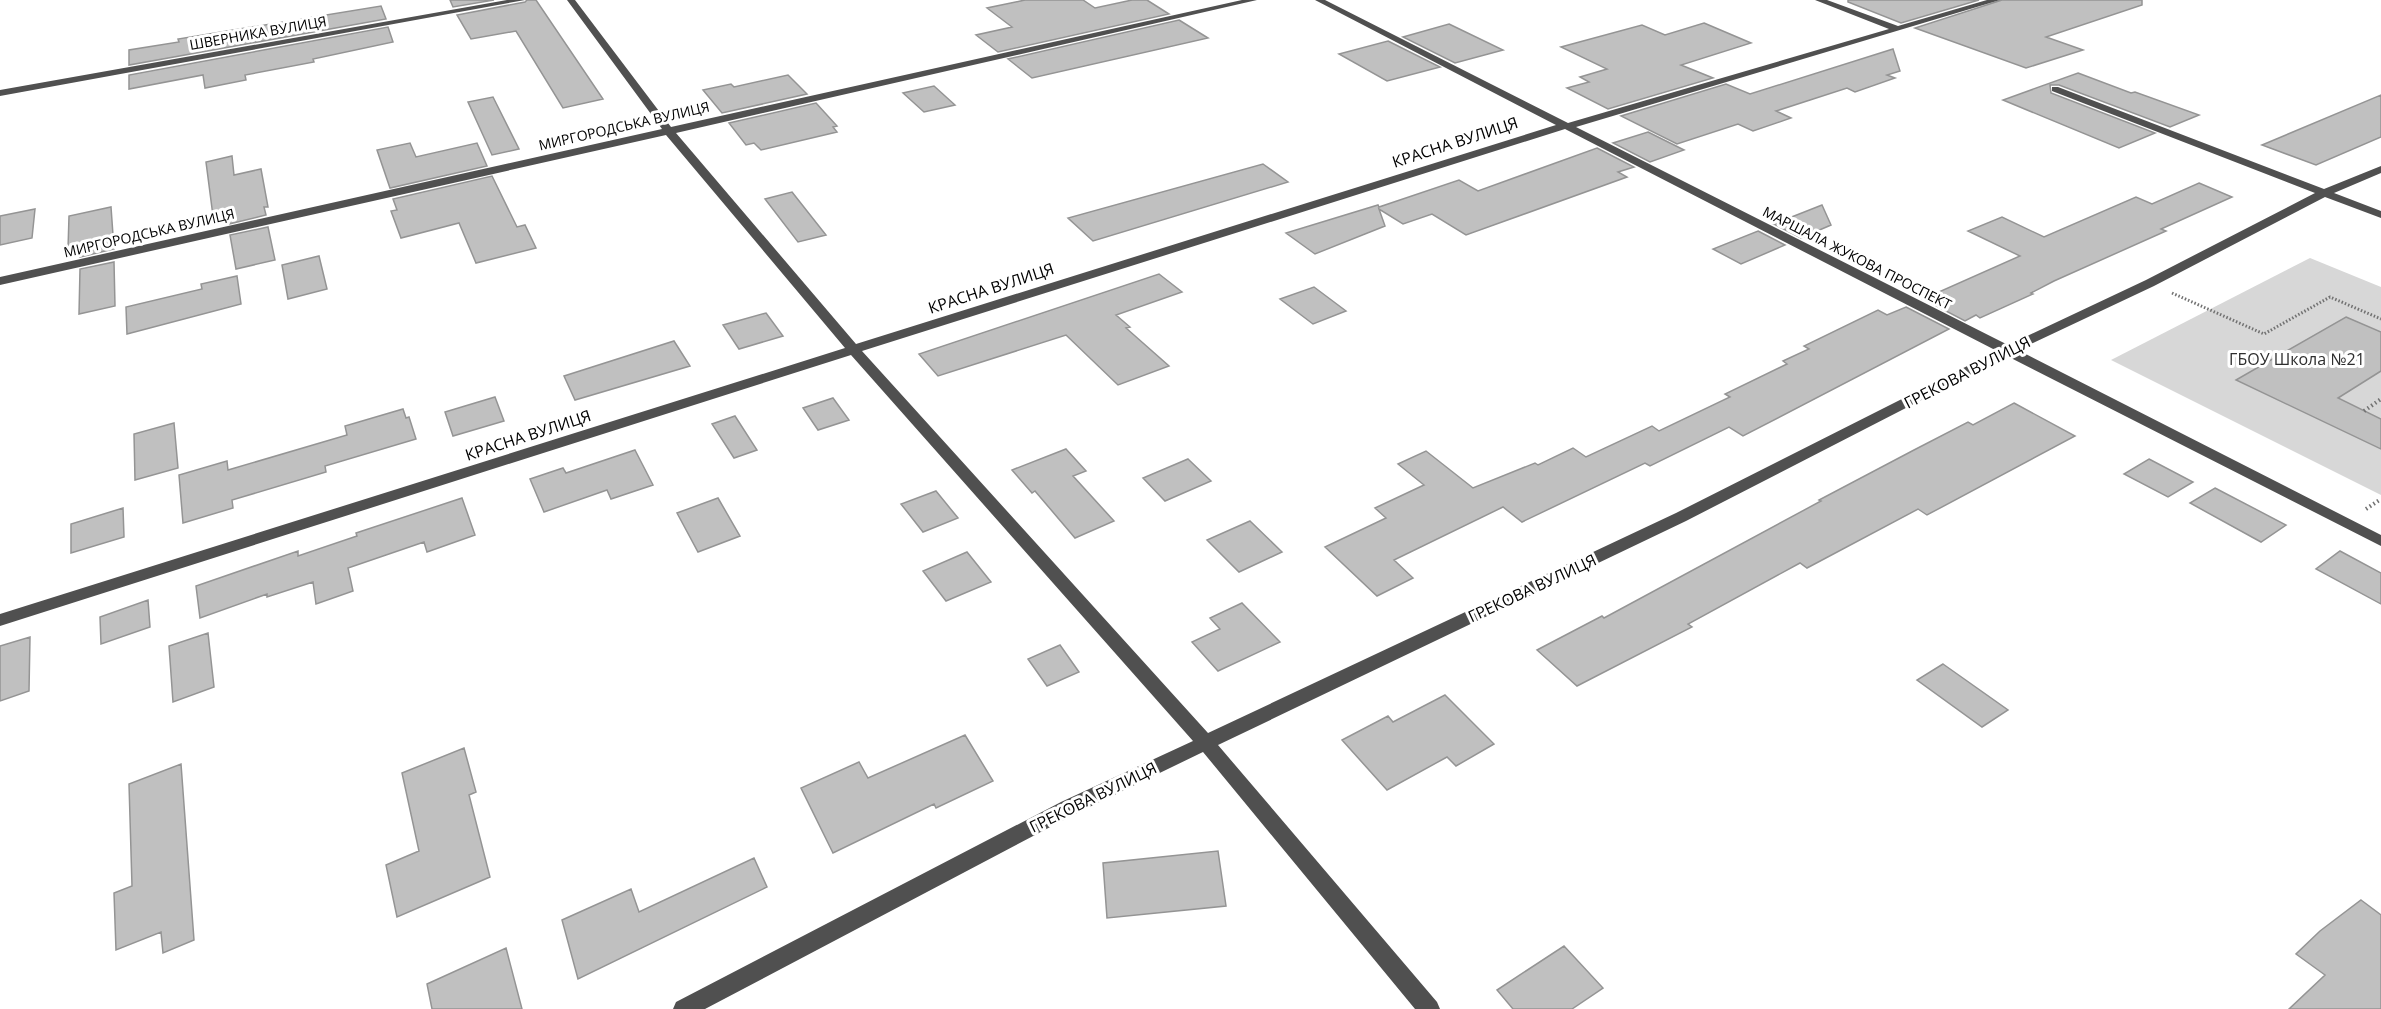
<svg xmlns="http://www.w3.org/2000/svg" width="2381" height="1009" viewBox="0 0 2381 1009" font-family="'Open Sans',sans-serif">
	<rect width="100%" height="100%" fill="#fff"/>
	<path fill="#d7d7d7" d="M2310,258L2381,287V495L2111,360Z"/>
	<path fill="#c0c0c0" stroke="#949494" stroke-width="1.5" d="M450,0H494L453,7Z
		M527,0H536L603,99L563,108L516,31L471,39L457,15L525,2Z
		M1025,0H1083L1095,8L1132,0H1147L1169,14L998,52L976,35L1012,27L987,8Z
		M1848,0H1979L1901,23L1848,2Z
		M2002,0H2142V5L2046,37L2083,50L2026,68L1915,28Z
		M381,6L386,19L129,65V50L179,42L178,39Z
		M1179,20L1208,38L1032,78L1008,59Z
		M1704,23L1751,43L1681,65L1713,78L1608,109L1567,88L1589,82L1580,77L1607,69L1561,47L1642,25L1665,35Z
		M1449,24L1503,50L1455,63L1403,37Z
		M388,27L393,42L313,59L314,62L245,75L246,80L205,88L203,75L129,89V75Z
		M1388,41L1440,67L1387,81L1339,54Z
		M1893,49L1900,71L1887,75L1895,78L1855,92L1847,88L1776,111L1791,118L1753,131L1738,124L1677,144L1621,116L1726,84L1750,94Z
		M2078,73L2131,93L2135,92L2199,115L2170,127L2059,85H2050L2051,93L2155,133L2119,148L2003,100Z
		M788,75L807,94L722,113L703,90L731,84L734,87Z
		M934,86L955,105L924,112L903,93Z
		M2381,95V137L2316,165L2262,145Z
		M493,97L519,149L492,155L468,102Z
		M816,103L837,126L833,127L837,132L761,150L754,143L746,145L729,123Z
		M1648,132L1684,150L1650,162L1613,143Z
		M410,143L416,157L477,143L487,166L390,188L377,150Z
		M1597,148L1634,167L1618,172L1627,177L1466,235L1432,214L1403,224L1379,209L1385,226L1315,254L1286,233L1378,205L1379,207L1459,180L1478,191Z
		M232,156L234,175L261,169L268,207H264L266,215L229,224L227,216H213L206,162Z
		M1263,164L1288,182L1093,241L1068,218Z
		M492,176L517,227L525,225L536,248L476,263L459,223L401,238L391,211L397,210L393,199Z
		M2199,183L2232,197L2161,229L2166,231L2054,281L2031,293L2033,294L1980,318L1976,315L1965,321L1923,299L2020,256L1968,231L2002,217L2044,237L2136,197L2152,204Z
		M792,192L826,235L798,242L765,199Z
		M1822,205L1831,225L1801,238L1774,224Z
		M111,207L114,249L80,257V246L68,249L69,216Z
		M35,209L32,238L0,245V216Z
		M268,227L275,260L236,269L230,235Z
		M1758,231L1785,245L1741,264L1713,249Z
		M319,256L327,289L288,299L282,265Z
		M114,262L115,306L79,314L80,269Z
		M1159,274L1182,292L1116,315L1130,327L1126,328L1169,366L1118,385L1066,335L938,376L919,354Z
		M237,276L241,304L127,334L126,307L202,289L201,284Z
		M1314,287L1346,311L1313,324L1280,299Z
		M1906,307L1949,329L1743,436L1729,427L1650,466L1645,463L1522,522L1503,507L1394,560L1413,578L1377,596L1325,547L1386,518L1375,508L1424,485L1398,464L1426,451L1473,488L1535,463L1538,465L1573,448L1586,457L1652,426L1659,431L1730,397L1725,394L1787,364L1783,361L1809,349L1804,346L1878,310L1887,315Z
		M766,313L783,336L739,349L723,325Z
		M2346,317L2381,332V371L2338,398L2381,419V449L2236,380Z
		M674,341L690,366L575,400L564,376Z
		M495,397L504,421L453,436L445,412Z
		M833,398L849,420L818,430L803,408Z
		M2014,403L2075,436L1927,515L1918,509L1807,568L1800,563L1688,624L1692,627L1577,686L1537,650L1602,616L1604,618L1821,501L1819,500L1914,450L1968,422L1973,425Z
		M403,409L406,418L409,417L416,439L325,466L326,472L232,500L233,508L183,523L179,475L227,461L228,470L347,435L345,426Z
		M735,416L757,450L734,458L712,424Z
		M174,423L178,468L135,480L134,434Z
		M1066,449L1086,471L1073,476L1114,521L1075,538L1035,491L1032,493L1012,470Z
		M635,450L653,485L611,499L607,490L544,512L530,479L563,468L566,473Z
		M1188,459L1211,481L1165,501L1143,478Z
		M2149,459L2193,482L2168,497L2124,474Z
		M2215,488L2286,525L2261,542L2190,503Z
		M936,491L958,518L923,532L901,504Z
		M462,498L475,535L427,552L424,542L348,568L353,591L316,604L313,582L267,597V594L200,618L196,586L298,551V556L357,536L356,533Z
		M718,498L740,536L698,552L677,513Z
		M123,508L124,537L71,553V524Z
		M1250,521L1282,552L1239,572L1207,540Z
		M2340,551L2381,573V604L2316,569Z
		M967,552L991,582L946,601L923,571Z
		M148,600L150,627L101,644L100,617Z
		M1242,603L1280,642L1218,671L1192,642L1220,629L1210,618Z
		M208,633L214,687L173,702L169,646Z
		M30,637L29,691L0,701V646Z
		M1060,645L1079,672L1047,686L1028,659Z
		M1943,664L2008,710L1982,727L1917,680Z
		M1445,695L1494,744L1456,766L1447,757L1387,790L1342,740L1388,716L1393,722Z
		M965,735L993,781L936,808L934,804L833,853L801,788L859,762L868,778Z
		M464,748L476,792L469,795L490,877L397,917L386,865L419,851L402,773Z
		M181,764L194,940L163,953L161,932L116,950L114,893L132,886L129,784Z
		M1218,851L1226,906L1107,918L1103,863Z
		M754,858L767,887L578,979L562,920L631,889L639,912Z
		M2361,900L2381,915V1009H2289L2325,975L2296,954L2320,931Z
		M1564,946L1603,988L1572,1009H1513L1497,990Z
		M506,948L522,1009H432L427,984Z"/>
	<g fill="none" stroke-linecap="round" stroke-linejoin="round">
		<path stroke="#727272" stroke-width="3" stroke-dasharray="1.5 2" stroke-linecap="butt" d="M2172,293L2264,334L2330,297L2381,319"/>
		<path stroke="#727272" stroke-width="4" stroke-dasharray="1.5 3" stroke-linecap="butt" d="M2364,411L2381,399
			M2366,509L2381,499"/>
		<path fill="#505050" fill-rule="evenodd" d="M507,0H525L0,96V90Z
			M567,0H575L671,127L1242,0H1257L676,133L856,344L1556,125L1315,0H1325L1568,123L1889,29L1815,0H1827L1898,26L1987,0H2000L1576,127L2008,345L2146,280L2315,193L2052,91V87H2058L2324,189L2381,166V173L2334,193L2381,211V218L2325,197L2154,286L2018,350L2381,535V546L2007,356L1686,521L1218,745L1437,1002L1440,1009H1415L1203,752L1075,814L705,1009H673L676,1002L1061,802L1193,741L851,355L0,626V614L845,348L666,135L0,285V277L662,129ZM1565,129L1997,351L1676,513L1208,733L862,351Z"/>
	</g>
	<g text-anchor="middle" stroke-width="6" stroke-linejoin="round" paint-order="stroke">
		<g font-size="14" fill="#000" stroke="#fff">
			<text transform="translate(258 33) rotate(-10)" y="5">ШВЕРНИКА ВУЛИЦЯ</text>
			<text transform="translate(624 126) rotate(-13)" y="5">МИРГОРОДСЬКА ВУЛИЦЯ</text>
			<text transform="translate(149 233) rotate(-13)" y="5">МИРГОРОДСЬКА ВУЛИЦЯ</text>
			<text transform="translate(1857 258) rotate(27)" y="5">МАРШАЛА ЖУКОВА ПРОСПЕКТ</text>
		</g>
		<g font-size="16" fill="#000" stroke="#fff">
			<text transform="translate(1455 142) rotate(-18)" y="6">КРАСНА ВУЛИЦЯ</text>
			<text transform="translate(991 288) rotate(-18)" y="6">КРАСНА ВУЛИЦЯ</text>
			<text transform="translate(1967 372) rotate(-27)" y="6">ГРЕКОВА ВУЛИЦЯ</text>
			<text transform="translate(528 435) rotate(-18)" y="6">КРАСНА ВУЛИЦЯ</text>
			<text transform="translate(1532 588) rotate(-25)" y="6">ГРЕКОВА ВУЛИЦЯ</text>
			<text transform="translate(1093 797) rotate(-26)" y="6">ГРЕКОВА ВУЛИЦЯ</text>
		</g>
		<g font-size="16" fill="#2e2e2e" stroke="#fff">
			<text x="2297" y="365">ГБОУ Школа №21</text>
		</g>
	</g>
</svg>
